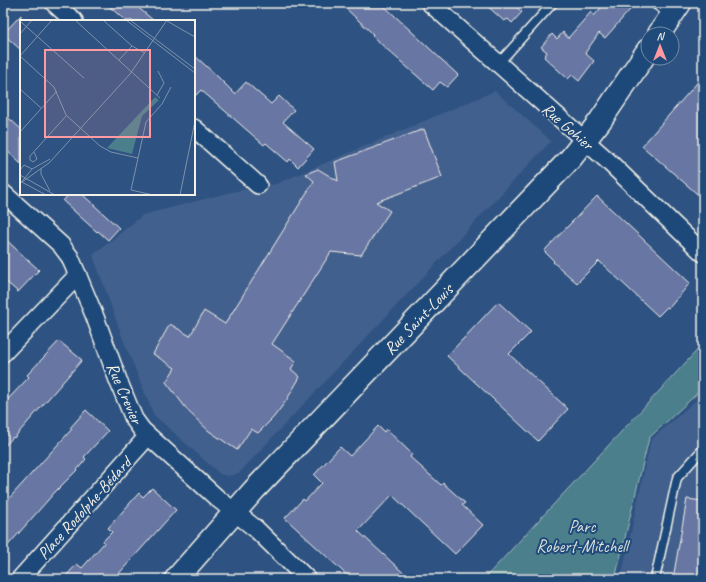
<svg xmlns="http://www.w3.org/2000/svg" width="706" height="582" viewBox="0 0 706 582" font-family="Caveat,sans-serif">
	<rect width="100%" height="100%" fill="#2e5382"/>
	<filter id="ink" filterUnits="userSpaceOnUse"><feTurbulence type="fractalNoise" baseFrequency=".025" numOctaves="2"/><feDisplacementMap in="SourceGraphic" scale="8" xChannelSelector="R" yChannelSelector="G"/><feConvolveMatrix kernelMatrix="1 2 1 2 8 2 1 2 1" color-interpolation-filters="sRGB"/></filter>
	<g filter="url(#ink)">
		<path fill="#43618e" d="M495,91L551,141L239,473L228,476L220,474L154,415L123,339L93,255L143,215L232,192L276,184Z
			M703,394V579H621L651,440Z"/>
		<path fill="#4b7f8c" stroke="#a0b8ba" d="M703,344V388L649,438L615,579H484Z"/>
		<path fill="#6876a3" stroke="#f4f1e8" d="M105,3H133L154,21H126Z
			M340,3H381L458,75L447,87L440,82L433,90L372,36L373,34Z
			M484,3H512L522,12L512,23L508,19L504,21Z
			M605,3H636L605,38L599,33L585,53L594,61L579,81L572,75L568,79L544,57L547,52L541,47L552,34L557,39L563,32L568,38L591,12L594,16Z
			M21,15V50L3,34Z
			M194,55L217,76L235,94L246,82L271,104L279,96L294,110L283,122L314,149L298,167L290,159L288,162L266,143L264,145L201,90L194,97Z
			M703,76V199L642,146Z
			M3,113L21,129V164L3,147Z
			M424,129L442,177L376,202L390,211L361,255L331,252L272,344L296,361L291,369L300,377L286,401L273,418L258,433L251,429L237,450L209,431L189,412L166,382L175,368L153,354L170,324L190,336L204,311L225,324L314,181L306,174L318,169L338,181L335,162Z
			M69,194H82L119,228L108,240L98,231L97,232L63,201Z
			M597,196L690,283L669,308L667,307L658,316L599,261L577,283L553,262L554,261L544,251Z
			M3,237L39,270L18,292L3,279Z
			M498,302L531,332L509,354L568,409L538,441L447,356Z
			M59,341L82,360L14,438L13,437L3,448V404L12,395L29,377L27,375Z
			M86,410L108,431L84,457L86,459L77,470L55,492L3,551V505L72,429L70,428Z
			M378,426L384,432L386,429L412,454L410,457L441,485L443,483L465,503L462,505L483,525L455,554L392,495L358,531L410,579H351L285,518L303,499L305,501L322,483L314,475L340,447L350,456Z
			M152,488L176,510L114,579H63L77,564L82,568L104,543L103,541L112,532L108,528L139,493L143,497Z
			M687,499L703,501V579H673Z"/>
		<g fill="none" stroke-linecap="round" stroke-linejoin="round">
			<defs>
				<path id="lane" d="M653,3L671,15
					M498,64L553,3
					M655,579L677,478L703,449"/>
				<path id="street" d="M54,3L74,21
					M430,3L608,161L703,253
					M194,128L258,185
					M3,193L61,245L70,257L95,317L118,380L134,419L142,430L217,498L256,529L307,579
					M3,353L78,275
					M20,579L148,436"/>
				<path id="secondary" d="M659,34L680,3
					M176,579L254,490L571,158L600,121L648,50"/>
			</defs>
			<use href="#lane" stroke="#f4f1e8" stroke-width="11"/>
			<use href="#street" stroke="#f4f1e8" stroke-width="20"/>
			<use href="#secondary" stroke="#f4f1e8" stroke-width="25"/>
			<use href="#lane" stroke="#1f4a7a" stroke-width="8"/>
			<use href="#street" stroke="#1f4a7a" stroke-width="17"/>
			<use href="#secondary" stroke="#1f4a7a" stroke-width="22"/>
		</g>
	</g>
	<g text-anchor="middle" stroke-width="4" stroke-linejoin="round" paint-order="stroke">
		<g font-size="17" fill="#f4f1e8" stroke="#1f4a7a">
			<text transform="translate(568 126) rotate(41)" y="6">Rue Gohier</text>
			<text transform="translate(418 319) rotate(-46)" y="6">Rue Saint-Louis</text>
			<text transform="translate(125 393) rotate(66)" y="6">Rue Crevier</text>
			<text transform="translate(84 508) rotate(-48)" y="6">Place Rodolphe-Bédard</text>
		</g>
		<g font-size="17" fill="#dbe0da" stroke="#1f4a7a">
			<text x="582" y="532">Parc<tspan x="582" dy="20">Robert-Mitchell</tspan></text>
		</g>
	</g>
	<g transform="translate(20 20)">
		<rect width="175" height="175" fill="#2e5382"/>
		<path d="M135,77L139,80L122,96L112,134L87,128Z" fill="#4b7f8c"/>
		<path fill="none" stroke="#7d92ab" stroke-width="1" d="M55,0L140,78M83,0L112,26L99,40M106,0L175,53M110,0L175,49M0,1L64,58M147,1L175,17M0,14L12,0M112,26L125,33M0,36L34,67L46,95L80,126L91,132L118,138M0,36L32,0M0,69L21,88M137,75L144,63L138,51M0,112L37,71M14,132L17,139L13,142L10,140V136L47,95M21,148V154L30,171M0,150L4,145L12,149M0,155L35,175M0,161L26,175M2,162L29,143L110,54L147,0M0,164L12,149L30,139M133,175L111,170L126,102L142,84L151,67M160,175L175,101"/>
		<path fill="#ff9aa2" fill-opacity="0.15" stroke="#ff9aa2" stroke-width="2" d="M25,30H130V117H25Z"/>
		<rect width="175" height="175" fill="none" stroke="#f4f1e8" stroke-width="2"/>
	</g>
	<rect width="706" height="582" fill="none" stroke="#1f4a7a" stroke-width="16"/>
	<rect x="8" y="8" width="690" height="566" fill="none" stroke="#f4f1e8" stroke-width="1.5" filter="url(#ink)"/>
	<g transform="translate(660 46)"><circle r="19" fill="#1f4a7a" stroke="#748da6"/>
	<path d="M0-3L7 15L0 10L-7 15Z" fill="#ff9aa2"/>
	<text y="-6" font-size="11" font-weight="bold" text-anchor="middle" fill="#f4f1e8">N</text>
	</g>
</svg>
